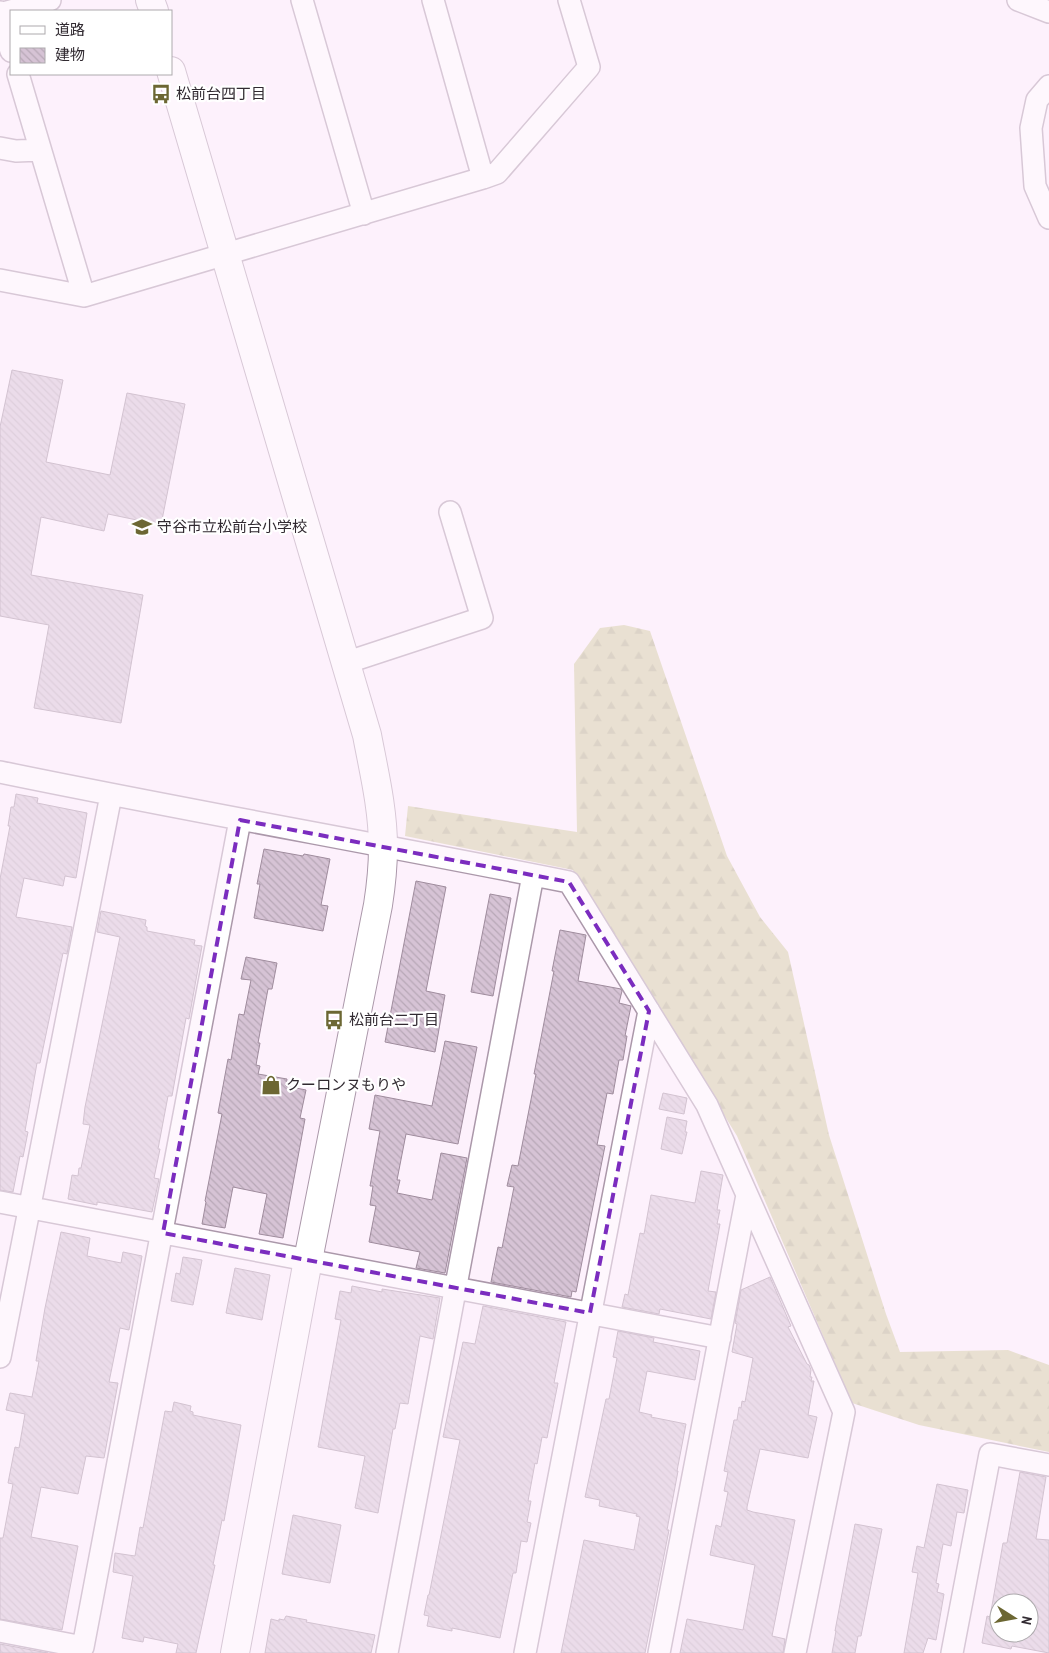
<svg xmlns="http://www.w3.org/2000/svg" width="1049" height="1653" viewBox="0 0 1049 1653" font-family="'Archivo Narrow','Noto Sans JP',sans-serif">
	<defs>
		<pattern id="forest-firs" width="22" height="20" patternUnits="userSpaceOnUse" patternTransform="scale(1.25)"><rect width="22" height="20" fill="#d1cd9f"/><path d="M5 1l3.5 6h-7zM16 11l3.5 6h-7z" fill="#b4b089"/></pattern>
		<pattern id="building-back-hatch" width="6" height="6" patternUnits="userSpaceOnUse" patternTransform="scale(1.25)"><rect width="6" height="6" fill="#d6c3d5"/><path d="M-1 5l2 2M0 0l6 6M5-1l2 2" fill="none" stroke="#b8a8b7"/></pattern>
	</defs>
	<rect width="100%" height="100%" fill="#fdf1fc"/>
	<path fill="url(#forest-firs)" d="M624,625L650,631L727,856L760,917L788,952L829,1135L886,1314L900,1352L1008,1350L1049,1365V1452L919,1425L852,1403L737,1136L573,870L405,836L408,806L577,832L574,664L600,628Z"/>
	<path fill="url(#building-back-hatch)" stroke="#9f8c9d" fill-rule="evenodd" d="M12,370L63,380L46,462L110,475L127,393L185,404L161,525L108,514L104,531L41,517L31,575L143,595L121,723L34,708L49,625L0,616V427Z
		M16,794L38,798L37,803L87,813L76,878L65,876L63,886L24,878L16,917L72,927L67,954L63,953L40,1063H37L25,1131L28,1132L23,1157L20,1156L13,1192L0,1190V879L10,826H8L11,807H14Z
		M264,849L303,856L304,854L330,859L321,905L328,906L323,931L254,918L260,884H257Z
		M416,881L446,887L426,991L445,995L435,1052L385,1042Z
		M490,894L511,898L493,996L471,992Z
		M101,911L146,920L145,926L147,927V931L195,940L194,945L202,946L189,1019L186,1018L172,1096H168L158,1149H160L154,1178L159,1179L152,1212L97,1202V1205L68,1199L72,1175L78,1176L79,1168H81L90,1125L83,1124L85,1107L120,937L97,932Z
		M560,930L586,935L578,981L621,989L622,991L619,1003L631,1006L625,1036H627L623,1060H619L613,1094L607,1093L597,1145L605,1146L576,1292L572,1291L571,1297L491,1282L498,1247L502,1248L514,1187L507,1186L512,1165L518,1166L536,1074H534L554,971H552Z
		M246,957L277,963L272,989H268L258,1043H260L256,1065L260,1066L258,1074L287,1079L286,1086L306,1090L300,1118L305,1119L283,1238L259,1234L267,1194L233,1187L225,1228L202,1224L206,1202L205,1201L222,1114L218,1113L228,1059L231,1060L239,1014L244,1015L251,980L241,979Z
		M445,1041L477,1047L458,1144L406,1134L397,1180H400L397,1193L432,1200L441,1153L467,1158L445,1273L416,1268L420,1252L369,1242L376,1206L370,1205L373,1186H370L380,1131L369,1129L375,1095L432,1106Z
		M663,1093L687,1098L684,1114L659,1109Z
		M667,1117L687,1121L685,1132H687L682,1154L661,1149Z
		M701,1171L723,1175L717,1210H720L717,1224H720L708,1291L716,1292L711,1319L660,1309L659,1314L622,1307L625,1294L628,1295L640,1233L644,1234L651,1195L695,1203Z
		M61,1232L90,1238L87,1256L121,1263L123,1252L142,1256L129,1330L120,1328L109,1382L118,1383L104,1458L86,1456L78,1494L41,1487L31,1537L78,1546L62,1630L0,1619V1538H3L13,1484L8,1483L15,1447L19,1448L25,1414L6,1410L10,1393L32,1397L39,1361H36L45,1308Z
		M183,1257L202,1260L193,1305L171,1301L176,1273L180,1274Z
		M235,1268L270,1275L262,1320L226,1313Z
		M770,1277L791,1326L788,1327L807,1364L809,1365L811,1370L810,1377H812L811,1381H814L808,1415L817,1417L808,1458L760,1449L747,1507V1510L753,1512L795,1520L772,1636L785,1639L783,1653H680L687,1619L743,1630L755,1565L710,1555L716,1525L721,1527L728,1492L724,1491L728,1472L724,1471L734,1420H737L739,1407L741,1408L742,1401L745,1402L753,1358L732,1352L737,1324L735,1323L741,1290Z
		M352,1286L382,1292V1289L440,1298L433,1339L420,1336L408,1404L400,1403L395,1429H393L378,1513L355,1508L365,1456L318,1447L341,1320L335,1319L340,1291L351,1293Z
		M483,1306L566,1322L554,1383H558L547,1438L542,1437L537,1464L535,1463L528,1501H531L527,1522L531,1523L527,1542L521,1541L516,1573H513L500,1638L452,1628V1631L427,1626L429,1616L424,1615L428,1595H429L460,1440L443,1437L463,1342L475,1344Z
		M618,1331L654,1338L653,1342L700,1351L695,1380L647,1371L639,1412L652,1415L651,1417L686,1424L677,1471H678L667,1530H669L645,1653H561L584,1540L634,1550L640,1517L636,1516L637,1514L599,1506L600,1500L585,1497L606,1399H609L617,1358L613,1357Z
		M174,1402L191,1406L190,1411L193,1412V1415L241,1425L224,1521L222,1520L213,1565H215L196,1653H176L178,1644L144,1637L143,1642L122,1638L133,1576L113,1572L115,1553L135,1556L140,1527L143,1528L165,1411L172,1412Z
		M1020,1472L1046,1477L1036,1539L1049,1540V1653L1012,1646L1011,1649L982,1643L987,1616L990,1617L1003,1543H1007ZM999,1603H1029V1633H999Z
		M937,1484L968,1490L964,1513L957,1512L951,1546L943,1544L936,1583L939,1584L937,1592L944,1594L936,1640L928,1638L923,1653H904L918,1573L912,1572L917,1546L924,1548Z
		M293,1515L341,1525L330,1583L282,1574Z
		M855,1524L882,1529L861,1636H858L855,1653H832L836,1631H835Z
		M286,1616L307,1620L306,1622L375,1635L371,1653H265L271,1619L279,1621V1619L284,1620Z
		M0,1644L48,1653H0Z"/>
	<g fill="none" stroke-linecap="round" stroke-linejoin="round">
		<defs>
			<path id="street" d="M302,0L364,214
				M433,0L483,178
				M1018,0L1049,12
				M0,12L11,51
				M0,14L50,0
				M18,74L84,296
				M1049,86L1037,100L1031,128L1035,186L1049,218
				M0,148L16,151L40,150
				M0,280L84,296L483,178L497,173L589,67L569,0
				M345,663L482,618L450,512
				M0,772C189,811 379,844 569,882L707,1105L844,1412L795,1653
				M0,1202L720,1338
				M0,1357L111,795
				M0,1631L83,1647L240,820
				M387,1653L533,875
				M525,1653L649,1011
				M659,1653L747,1195
				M952,1653L990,1454L1049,1465"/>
			<path id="secondary" d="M150,0L154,11
				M171,71L367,735C374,772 383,809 383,847C383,866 381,886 378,905L308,1260L235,1653"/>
		</defs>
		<use href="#street" stroke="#ab98aa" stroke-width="24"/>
		<use href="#secondary" stroke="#ab98aa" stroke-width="30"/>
		<use href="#street" stroke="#fff" stroke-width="21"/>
		<use href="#secondary" stroke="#fff" stroke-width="28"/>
	</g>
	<path d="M0 0H1049V1653H0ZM240,820L569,882L649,1011L590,1313L163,1233Z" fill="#fdf1fc" fill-opacity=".55" fill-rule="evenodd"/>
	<path fill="none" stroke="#7b2cbf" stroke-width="4" stroke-dasharray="10 6" stroke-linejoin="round" d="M240,820L569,882L649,1011L590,1313L163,1233Z"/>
	<defs>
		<symbol id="bus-bare" viewBox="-9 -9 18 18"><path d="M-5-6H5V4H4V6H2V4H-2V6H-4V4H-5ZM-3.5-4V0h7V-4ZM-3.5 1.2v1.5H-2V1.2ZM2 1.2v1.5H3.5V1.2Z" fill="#6c6733" stroke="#fff" stroke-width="2.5" paint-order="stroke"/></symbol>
		<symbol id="school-bare" viewBox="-9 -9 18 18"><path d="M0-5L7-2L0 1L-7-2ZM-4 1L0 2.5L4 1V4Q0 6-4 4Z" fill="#6c6733" stroke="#fff" stroke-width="2.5" paint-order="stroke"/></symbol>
		<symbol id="shop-bare" viewBox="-9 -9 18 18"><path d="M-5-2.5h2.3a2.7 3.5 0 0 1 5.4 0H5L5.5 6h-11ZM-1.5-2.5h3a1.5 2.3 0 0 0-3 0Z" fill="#6c6733" stroke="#fff" stroke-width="2.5" paint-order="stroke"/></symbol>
	</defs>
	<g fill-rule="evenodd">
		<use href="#bus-bare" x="147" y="80" width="28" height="28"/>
		<use href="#school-bare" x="128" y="513" width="28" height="28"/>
		<use href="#bus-bare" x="320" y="1006" width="28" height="28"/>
		<use href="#shop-bare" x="257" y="1071" width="28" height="28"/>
	</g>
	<g text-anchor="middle" stroke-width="4.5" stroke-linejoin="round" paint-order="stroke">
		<g font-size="15" fill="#312a31" stroke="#fff" text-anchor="start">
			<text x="176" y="99">松前台四丁目</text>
			<text x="157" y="532">守谷市立松前台小学校</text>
			<text x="349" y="1025">松前台二丁目</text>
			<text x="286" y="1090">クーロンヌもりや</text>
		</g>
	</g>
	<rect x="10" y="10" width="162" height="65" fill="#ffffff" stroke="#adaaad"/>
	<rect x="20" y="26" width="25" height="8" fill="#ffffff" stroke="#adaaad"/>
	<text x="55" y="35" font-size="15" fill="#312a31">道路</text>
	<rect x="20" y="48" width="25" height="15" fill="url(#building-back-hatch)" stroke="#adaaad"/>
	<text x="55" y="60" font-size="15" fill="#312a31">建物</text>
	<g transform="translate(1014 1618) rotate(101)"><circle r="24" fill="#ffffff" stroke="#adaaad"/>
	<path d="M0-4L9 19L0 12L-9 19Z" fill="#6c6733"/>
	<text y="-8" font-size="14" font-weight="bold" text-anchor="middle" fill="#312a31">N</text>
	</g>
</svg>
